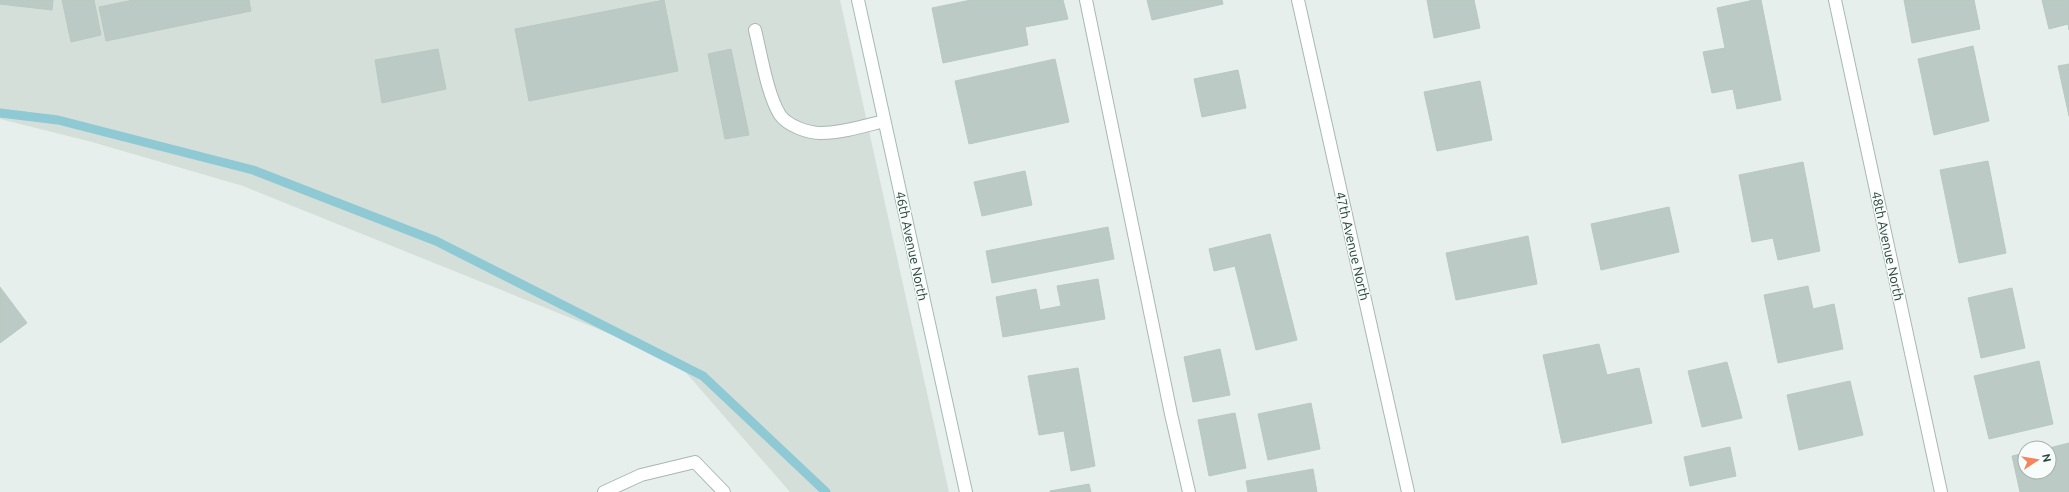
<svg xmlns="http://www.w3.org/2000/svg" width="2069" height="492" viewBox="0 0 2069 492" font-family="Ubuntu,sans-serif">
	<rect width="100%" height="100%" fill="#e6efeb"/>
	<path fill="#d4dfda" d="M0,0H840L949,492H790L675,360L243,186L92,142L0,119Z"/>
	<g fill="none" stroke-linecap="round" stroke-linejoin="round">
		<path stroke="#8ec9d4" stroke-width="9" d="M0,113L58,120L253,170L436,241L703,376L826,492"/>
	</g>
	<path fill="#bbcac4" stroke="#b8c9c2" d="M0,0H53L52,10L0,4Z
		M62,0H94L101,35L71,42Z
		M133,0H249L251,11L106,41L99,7Z
		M664,0L678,71L529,101L515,29Z
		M971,0H1063L1068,19L1025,27L1028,45L943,63L932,8Z
		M1147,0H1222L1223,4L1152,20Z
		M1427,0H1474L1480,28L1434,38Z
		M1754,0H1761L1781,100L1737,109L1733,89L1712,93L1703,52L1725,48L1717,8Z
		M1904,0H1974L1980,29L1912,43Z
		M2042,0H2069V30L2068,24L2049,29Z
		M1973,46L1989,121L1934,135L1918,59Z
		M438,49L446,89L382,103L375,60Z
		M731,49L749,135L725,139L708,54Z
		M1055,59L1069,122L969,144L955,81Z
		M2069,64V116L2058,66Z
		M1238,70L1246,108L1202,117L1194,79Z
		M1480,81L1492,140L1437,151L1424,92Z
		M1988,161L2006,253L1959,263L1940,170Z
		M1803,162L1820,251L1778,260L1773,238L1752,242L1739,175Z
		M1025,171L1032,205L982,216L974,182Z
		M1669,207L1679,252L1601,270L1591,224Z
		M1108,227L1114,259L992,283L986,251Z
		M1270,234L1297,340L1256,350L1235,266L1214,271L1209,249Z
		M1528,236L1537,284L1456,300L1446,253Z
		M1098,279L1105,319L1003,337L996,297L1036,289L1040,310L1061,306L1057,286Z
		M1808,286L1813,309L1834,304L1843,349L1778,363L1764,295Z
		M0,287L27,323L0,343Z
		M2012,288L2025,348L1981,358L1968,298Z
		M1599,344L1607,375L1639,368L1652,423L1562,443L1543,355Z
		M1220,349L1230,395L1193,402L1184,357Z
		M2039,361L2053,424L1989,439L1974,376Z
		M1727,362L1742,418L1702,427L1688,371Z
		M1078,368L1095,466L1071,471L1064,431L1039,435L1028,376Z
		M1850,381L1863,435L1799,450L1787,395Z
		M1311,403L1320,449L1268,460L1258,414Z
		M1235,413L1246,468L1209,476L1198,420Z
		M2069,443V492H2020L2012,456L2025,453V472H2049V448Z
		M1730,447L1736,476L1690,486L1684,457Z
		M1313,469L1317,492H1248L1246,481Z
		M1089,484L1091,492H1050V491Z"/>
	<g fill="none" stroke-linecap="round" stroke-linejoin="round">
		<defs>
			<path id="lane" d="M1086,0L1171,414L1189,492
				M755,30C761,54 767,94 780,115C788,126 808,133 821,133C842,133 864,126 884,121
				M604,492L641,475L695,462L724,492"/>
			<path id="street" d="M1298,0L1408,492
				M1835,0L1941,492"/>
			<path id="secondary" d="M858,0L966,492"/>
		</defs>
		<use href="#lane" stroke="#a8b8b2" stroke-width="14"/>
		<use href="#street" stroke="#a8b8b2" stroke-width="14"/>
		<use href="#secondary" stroke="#a4bbb3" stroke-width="14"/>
		<use href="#lane" stroke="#fff" stroke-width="12"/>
		<use href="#street" stroke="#fff" stroke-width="12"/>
		<use href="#secondary" stroke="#fff" stroke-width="12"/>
	</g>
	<g text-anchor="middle" stroke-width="3" stroke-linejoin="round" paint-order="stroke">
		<g font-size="13" fill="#24423a" stroke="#f7fbf9">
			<text transform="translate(912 246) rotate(78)" y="5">46th Avenue North</text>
			<text transform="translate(1353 246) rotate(77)" y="5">47th Avenue North</text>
			<text transform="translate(1888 246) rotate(78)" y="5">48th Avenue North</text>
		</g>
	</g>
	<g transform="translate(2037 460) rotate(78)"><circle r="19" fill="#f7fbf9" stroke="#a3b1ad"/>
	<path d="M0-3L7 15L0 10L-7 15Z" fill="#f4845f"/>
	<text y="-6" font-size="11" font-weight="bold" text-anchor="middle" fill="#24423a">N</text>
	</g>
</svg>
